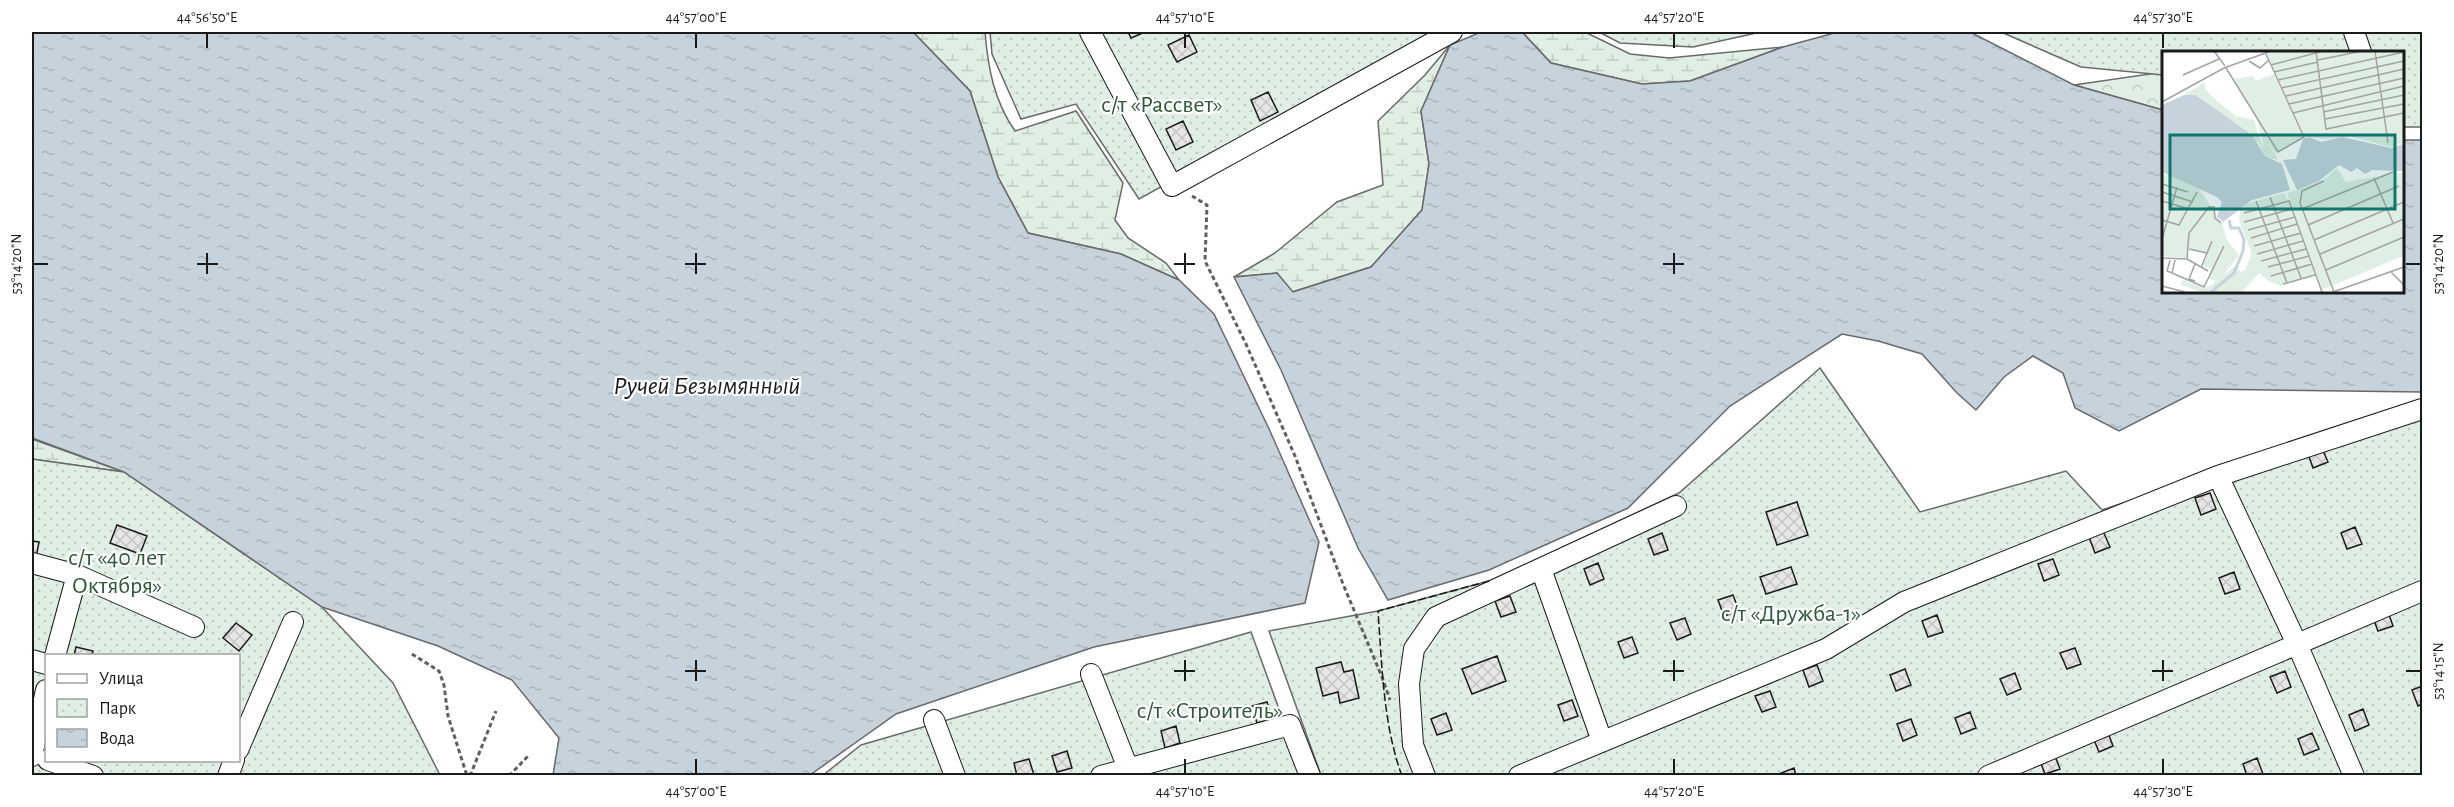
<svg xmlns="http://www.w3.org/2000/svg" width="2454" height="807" viewBox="0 0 2454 807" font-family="'Alegreya Sans',sans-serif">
	<defs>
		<pattern id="forest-crowns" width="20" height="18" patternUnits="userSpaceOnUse" patternTransform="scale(1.5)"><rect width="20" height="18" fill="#e0efe3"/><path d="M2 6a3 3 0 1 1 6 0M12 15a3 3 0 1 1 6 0" fill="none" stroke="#c0ccc2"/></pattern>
		<pattern id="wetland-marsh" width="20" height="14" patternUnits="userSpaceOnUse" patternTransform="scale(1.5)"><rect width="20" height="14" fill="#e0efe3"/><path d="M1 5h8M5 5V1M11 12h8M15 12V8" fill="none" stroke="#c0ccc2"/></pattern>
		<pattern id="park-dots" width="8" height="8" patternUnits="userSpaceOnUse" patternTransform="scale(1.5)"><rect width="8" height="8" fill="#e0efe3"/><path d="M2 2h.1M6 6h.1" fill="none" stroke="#c0ccc2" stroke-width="1.8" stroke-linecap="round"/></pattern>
		<pattern id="water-ripples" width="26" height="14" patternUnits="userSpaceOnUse" patternTransform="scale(1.5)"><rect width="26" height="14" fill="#c6d2dc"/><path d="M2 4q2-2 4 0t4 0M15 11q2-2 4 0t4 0" fill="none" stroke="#aab4bc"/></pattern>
		<pattern id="building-cross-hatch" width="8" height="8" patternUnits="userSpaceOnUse" patternTransform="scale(1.5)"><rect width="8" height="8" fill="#e6e6e6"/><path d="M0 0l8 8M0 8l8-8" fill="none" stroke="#c5c5c5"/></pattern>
	</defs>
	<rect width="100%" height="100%" fill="#fff"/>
	<path fill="url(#forest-crowns)" stroke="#6a6a6a" stroke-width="1.5" d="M2163,72V110L2074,85Z"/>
	<path fill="url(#wetland-marsh)" stroke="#6a6a6a" stroke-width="1.5" d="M913,32H985C988,68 994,101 1015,131L1076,111L1123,183L1115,220L1128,238L1166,263L1179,280L1121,254L1028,233L998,177L970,91Z
		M1522,32H1585L1630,54L1669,58L1783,47L1690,81L1642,84L1551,63Z
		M1450,45L1421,111L1429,164L1422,210L1371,267L1292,292L1277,273L1234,277L1275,253L1337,202L1383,185L1378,121L1425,75Z
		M32,439L124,472L32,459Z"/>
	<path fill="url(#park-dots)" stroke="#6a6a6a" stroke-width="1.5" fill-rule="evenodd" d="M990,32H1441L1139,199L1076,104L1021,119L992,54Z
		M1599,32H1761L1693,47L1620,43Z
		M2001,32H2422V127H2402V52H2163V75L2081,67Z
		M1820,368L1920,512L2066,471L2102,510L2422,403V775H1321L1269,631L1378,611L1489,581L1679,493Z
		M32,459L124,472L322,607L393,683L440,775L32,776ZM46,656H238V760H46Z
		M1251,632L1303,775L822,776L861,745Z"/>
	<path fill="url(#water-ripples)" stroke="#6a6a6a" stroke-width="1.5" d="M32,32H913L970,91L998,177L1028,233L1121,254L1179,280L1214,314L1270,431L1319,542L1305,603L1094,647L896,714L810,775H553L559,738L512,680L438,646L322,607L124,472L32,438Z
		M1481,32H1522L1551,63L1642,84L1690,81L1783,47L1838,32H1970L2074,85L2163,110V291H2402V140H2422V392L2201,389L2119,431L2075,408L2063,373L2033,356L2004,377L1976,410L1957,393L1922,354L1878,341L1842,334L1730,406L1628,508L1489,570L1388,600L1358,548L1281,370L1234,277L1277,273L1293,292L1371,267L1422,210L1429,164L1421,111L1450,45Z"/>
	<path fill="url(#building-cross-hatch)" stroke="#1a1a1a" stroke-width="1.5" d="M1128,32H1145L1131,38Z
		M1189,35L1197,52L1177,62L1168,45Z
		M1268,92L1278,112L1260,121L1251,100Z
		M1183,121L1193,142L1176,150L1166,129Z
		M2321,446L2328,462L2313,468L2307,451Z
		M2210,493L2216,509L2201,515L2195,498Z
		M1797,502L1808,535L1777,545L1766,512Z
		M117,525L147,536L140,554L110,543Z
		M2355,527L2362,544L2347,549L2341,533Z
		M2103,531L2110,547L2095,553L2089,537Z
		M1662,533L1668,550L1654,555L1648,539Z
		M32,541L39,542L36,558L32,557Z
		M2053,559L2059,575L2044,581L2038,564Z
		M1598,563L1604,579L1590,585L1584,569Z
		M1791,567L1797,584L1766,594L1760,577Z
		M2234,572L2240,589L2225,594L2219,578Z
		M1733,595L1739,611L1724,616L1718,600Z
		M1510,596L1516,612L1501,617L1495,601Z
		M2387,609L2393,626L2378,631L2372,615Z
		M1937,615L1943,632L1928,637L1922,621Z
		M1685,618L1691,634L1677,640L1670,623Z
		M236,623L252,635L239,651L223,638Z
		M1632,637L1638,653L1624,658L1618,642Z
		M76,647L93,651L92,656H74Z
		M2075,648L2081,664L2067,669L2060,653Z
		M1497,656L1506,681L1472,694L1462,669Z
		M1341,662L1344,672L1353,670L1359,698L1340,703L1338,692L1323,696L1316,668Z
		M1817,665L1823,681L1809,687L1803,670Z
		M1905,669L1911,685L1896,691L1890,675Z
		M2285,671L2291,687L2277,693L2270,677Z
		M2015,673L2021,689L2007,695L2000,679Z
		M2422,686V704L2418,706L2412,690Z
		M1770,691L1776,707L1762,712L1755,696Z
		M1572,700L1578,716L1564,721L1558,705Z
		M1267,702L1272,719L1257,723L1252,706Z
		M2363,709L2369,725L2355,731L2349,715Z
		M1970,712L1976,728L1961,734L1955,718Z
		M1446,713L1452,730L1437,735L1431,719Z
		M1911,719L1917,735L1903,741L1897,724Z
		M1176,726L1180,743L1165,748L1161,731Z
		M2107,730L2113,746L2099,752L2092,735Z
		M2312,733L2319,749L2304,755L2298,739Z
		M1067,751L1072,768L1057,772L1052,756Z
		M2054,753L2060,769L2045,774L2039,758Z
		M2257,758L2263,774L2247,776L2243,764Z
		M1029,759L1034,775L1017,776L1014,763Z
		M1794,768L1796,776H1780L1779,774Z"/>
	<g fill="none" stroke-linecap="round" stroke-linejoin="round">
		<defs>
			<path id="minor" d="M1090,32L1172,186L1452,32
				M2354,32L2361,52
				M2218,476L2297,644L2354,776
				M32,563L77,575L194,627
				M1541,569L1602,741
				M55,656L77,575
				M32,660L46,664
				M1091,674L1131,776
				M934,720L955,776
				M238,750L293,622
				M32,756L46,690
				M48,760L93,776
				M228,776L234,760
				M1101,776L1290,725L1310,776
				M1425,776L1413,745L1409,684L1414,649L1436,617L1676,506
				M1519,776L1826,649L1904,602L2218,476L2422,409
				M1988,776L2422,591"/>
		</defs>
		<use href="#minor" stroke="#1a1a1a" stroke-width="22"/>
		<path stroke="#5f5f5f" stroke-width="3" stroke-dasharray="4.5 3" stroke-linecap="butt" d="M1192,196L1207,205L1205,261L1246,344L1295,456L1343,584L1382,677L1390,700
			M412,654L439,671L444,685L448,716L467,776
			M470,776L496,711
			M509,776L529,755"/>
		<use href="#minor" stroke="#fff" stroke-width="20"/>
		<path stroke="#1a1a1a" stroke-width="1.5" stroke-dasharray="8 3" stroke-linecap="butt" d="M1402,776C1383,724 1382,665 1378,611L1489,581"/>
	</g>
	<path fill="none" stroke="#1a1a1a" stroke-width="2" d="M207,33V48M696,33V48M1185,33V48M1674,33V48M2163,33V48M207,253V274M696,253V274M1185,253V274M1674,253V274M33,264H48M197,264H218M685,264H706M1174,264H1195M1663,264H1684M2406,264H2421M696,660V681M1185,660V681M1674,660V681M2163,660V681M685,671H706M1174,671H1195M1663,671H1684M2152,671H2173M2406,671H2421M696,759V774M1185,759V774M1674,759V774M2163,759V774"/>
	<g text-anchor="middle" stroke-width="4.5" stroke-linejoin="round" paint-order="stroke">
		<g font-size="24" fill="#2b5a34" stroke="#fff">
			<text x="1162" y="112">с/т «Рассвет»</text>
			<text x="117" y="565">с/т «40 лет<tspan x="117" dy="28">Октября»</tspan></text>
			<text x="1791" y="621">с/т «Дружба-1»</text>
			<text x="1210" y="718">с/т «Строитель»</text>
		</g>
		<g font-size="26" font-style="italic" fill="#1a1a1a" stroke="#fff">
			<text x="707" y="394">Ручей Безымянный</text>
		</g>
	</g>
	<g transform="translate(2162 51)">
		<rect width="242" height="242" fill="#fff"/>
		<path d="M90,202L107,230L97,222L80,241H39L19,234L21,229L41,237L48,235L72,216L79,221L83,219Z" fill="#e0efe3"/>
		<path d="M43,31L44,39L55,50L74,65L92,69L100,94H107L116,109L103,105L97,92L35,44H22Z" fill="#e0efe3"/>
		<path d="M117,0H241V92L229,96L187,85L163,88L143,86L105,3ZM112,23L142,86L113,102L107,93L102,95L95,69L72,28L91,25L94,30ZM175,117L184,131L241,121V205L160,239L125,142L162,129ZM0,123L20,127L38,139L60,172L65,189L77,204L60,226L53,230L46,227L49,218L41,214L46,204L27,197L25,207L0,205ZM123,142L153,224L119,235L107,230L93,211L77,169L78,159L87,152Z" fill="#e0efe3"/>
		<path d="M22,44H34L90,84L103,105L120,113L128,139L90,149L61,171L55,165L60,151L55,146L0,121V54ZM147,86L159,91L180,86L229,97L241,93V120L210,119L203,123L195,117L189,121L177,114L157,130L135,139L121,109L134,108L141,88Z" fill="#c6d2dc"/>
		<path fill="none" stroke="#c6d2dc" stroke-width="3" d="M49,241L72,222L81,200L82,189L77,177H69L67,169"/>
		<path fill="none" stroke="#a3a3a3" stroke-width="1.5" d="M52,0L63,15M154,0L164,78L242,62M213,0L226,92M156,9L200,0M87,10L98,17L107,9M109,14L161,0M64,17L116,101L142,86L104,3M112,21L156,11M21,24L57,8M116,29L242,1M119,37L242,10M124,45L242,18M0,51L62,17L109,0M127,53L242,27M161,61L242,44M131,62L242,35M163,68L242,53M212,127L231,172M162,130L140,140L138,152L172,241M0,133L26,141M0,141L31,151M108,146L139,227M0,150L27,158M94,150L125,232M140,158L231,121M82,162L127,150L160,241M0,169L17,174L35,141M82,171L130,158M146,174L237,135M86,179L133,166M89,187L135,173M0,188L15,136M152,189L242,151M92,195L139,182M27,198L45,202M95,203L141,190M158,203L242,168M0,207L25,208L27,182L47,156H52L53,167L59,172M25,208L46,220M8,209L5,220L10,222L13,209M99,210L144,198M106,216L147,205M39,217L50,190M164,219L242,186M229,221L242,234M10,222L42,236L62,195M109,225L150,213M33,230L27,228L33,213M121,233L153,224M0,235L23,241M171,241L242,216"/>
		<path fill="#0f766e" fill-opacity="0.15" stroke="#0f766e" stroke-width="3" d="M8,84H233V158H8Z"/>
		<rect width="242" height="242" fill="none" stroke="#1a1a1a" stroke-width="3"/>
	</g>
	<rect width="2454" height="807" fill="none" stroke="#ffffff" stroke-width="66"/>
	<rect x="45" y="654" width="195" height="108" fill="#ffffff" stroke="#a3a3a3" stroke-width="1.5"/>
	<rect x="57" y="674" width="30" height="9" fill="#ffffff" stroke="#a3a3a3" stroke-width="1.5"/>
	<text x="99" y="684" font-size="18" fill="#1a1a1a">Улица</text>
	<rect x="57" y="699" width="30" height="18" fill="url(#park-dots)" stroke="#a3a3a3" stroke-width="1.5"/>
	<text x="99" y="714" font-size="18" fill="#1a1a1a">Парк</text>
	<rect x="57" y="729" width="30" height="18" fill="url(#water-ripples)" stroke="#a3a3a3" stroke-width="1.5"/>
	<text x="99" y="744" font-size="18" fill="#1a1a1a">Вода</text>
	<rect x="33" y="33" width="2388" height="741" fill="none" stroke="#1a1a1a" stroke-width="2"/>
	<g font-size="15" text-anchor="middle" fill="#1a1a1a">
		<text x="207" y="22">44°56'50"E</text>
		<text x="696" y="22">44°57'00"E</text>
		<text x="1185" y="22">44°57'10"E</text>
		<text x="1674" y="22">44°57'20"E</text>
		<text x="2163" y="22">44°57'30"E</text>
		<text transform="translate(16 264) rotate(-90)" y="5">53°14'20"N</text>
		<text transform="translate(2438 264) rotate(-90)" y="5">53°14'20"N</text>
		<text transform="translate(2438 671) rotate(-90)" y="5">53°14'15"N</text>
		<text x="696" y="796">44°57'00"E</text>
		<text x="1185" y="796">44°57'10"E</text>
		<text x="1674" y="796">44°57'20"E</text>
		<text x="2163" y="796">44°57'30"E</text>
	</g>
</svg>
